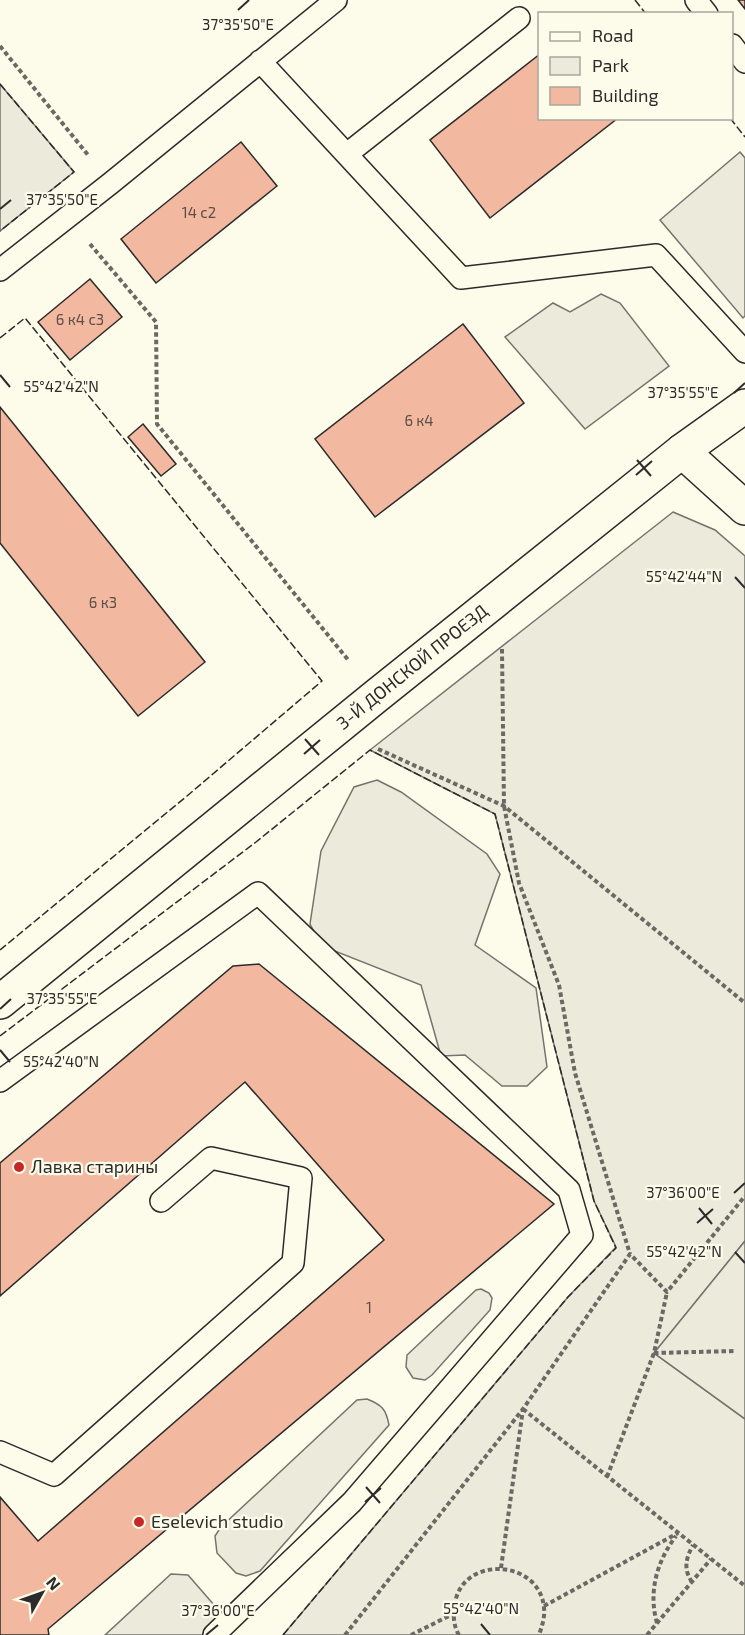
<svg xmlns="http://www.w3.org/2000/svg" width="745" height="1635" viewBox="0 0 745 1635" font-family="'Exo 2',sans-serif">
	<rect width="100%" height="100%" fill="#fdfbea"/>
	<path fill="#ecebdb" stroke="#74746e" stroke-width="1.5" d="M0,84L74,172L0,231Z
		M601,294L620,303L669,366L585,429L505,337L553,303L570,312Z
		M673,512L715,530L745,556V1241L654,1353L745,1419V1635H283L568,1297L616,1247L594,1201L495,814L370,750Z
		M377,780L401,792L487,854L500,874L475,945L536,988L547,1067L527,1086H502L465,1055L441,1056L421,985L322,946L310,924L321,851L354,787Z
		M481,1289L489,1293L492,1298L490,1310L432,1375L425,1380L413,1378L406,1367L407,1355L476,1290Z
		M367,1399C382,1405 386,1409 389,1425L260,1571L246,1576L236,1573L217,1553L215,1536L221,1527L357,1400Z
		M171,1574L188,1575L215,1606V1624L203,1635H105Z"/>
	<path fill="#eceadb" stroke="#74746e" stroke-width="1.5" d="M740,152L745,158V316L743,318L660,220Z
		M745,1241V1419L654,1353Z"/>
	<path fill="#f2b8a0" stroke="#2b2b2b" stroke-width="1.5" d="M738,0H745V9Z
		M540,54V118H618L490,218L430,140Z
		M241,142L277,186L156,283L121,239Z
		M90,279L122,317L70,360L38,322Z
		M463,324L524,403L375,517L315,439Z
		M0,407L205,662L138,716L0,543Z
		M143,424L176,464L161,476L128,437Z
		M259,964L554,1204L48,1629L49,1635H0V1497L38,1541L384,1240L245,1082L0,1296V1163L233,966Z"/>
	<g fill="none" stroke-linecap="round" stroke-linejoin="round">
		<defs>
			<path id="service" d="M696,0L707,14
				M732,45L745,62
				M260,61L461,278L656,255L745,352
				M347,154L519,18
				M0,270L111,183L336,0
				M0,1081L258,893L569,1190L582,1235L352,1502L214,1635
				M0,1452L54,1475L293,1263L301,1178L211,1158L161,1201"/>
			<g id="minor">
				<path d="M682,451L745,508"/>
				<path id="s1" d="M0,1002L375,697L682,451L745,406"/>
			</g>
		</defs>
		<use href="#service" stroke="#2b2b2b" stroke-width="24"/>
		<use href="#minor" stroke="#2b2b2b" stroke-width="36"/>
		<path stroke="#6a6964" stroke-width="4" stroke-dasharray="4.5 3" stroke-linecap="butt" d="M0,46L88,155
			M90,244L156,322L157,424L349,661
			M502,649L504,806L519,883L559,985L575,1073L630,1254
			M378,749L504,806L745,1003
			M654,1353L736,1351
			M523,1409L745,1586
			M607,1477L654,1353L667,1292
			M501,1568L523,1409
			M692,1582C683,1569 686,1558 693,1545
			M544,1606L678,1533
			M657,1623C648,1592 657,1561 676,1536
			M345,1635L523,1409L630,1254L667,1292L745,1196
			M411,1635L453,1614
			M459,1635C453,1625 453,1614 455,1603C463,1555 540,1559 544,1608C545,1618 542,1626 539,1635
			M647,1635L711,1559"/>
		<use href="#service" stroke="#fdfbea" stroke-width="21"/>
		<use href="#minor" stroke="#fdfbea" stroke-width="33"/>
		<path stroke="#2b2b2b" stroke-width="1.5" stroke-dasharray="8 3" stroke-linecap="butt" d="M635,0L646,14
			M0,84L74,172L0,231
			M730,118L745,137
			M0,338L25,318L322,681L187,796L0,950
			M0,1036L256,842L370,750L495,814L594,1201L616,1248L568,1297L283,1635"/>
	</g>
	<path fill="none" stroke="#2b2b2b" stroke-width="2" d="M238,10L249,0M0,209L11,200M0,375L10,387M734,393L745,383M637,460L651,476M636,475L652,461M735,577L745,588M305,739L319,755M304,754L320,740M0,1009L11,999M0,1050L10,1062M734,1193L745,1183M699,1208L712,1224M697,1223L713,1209M735,1252L745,1263M366,1487L380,1503M365,1502L381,1488M481,1624L490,1635M206,1635L218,1625"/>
	<g fill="#c62828" stroke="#fdfbea" stroke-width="2">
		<circle cx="19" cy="1167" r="6"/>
		<circle cx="139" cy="1522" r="6"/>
	</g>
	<g text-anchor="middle" stroke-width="4.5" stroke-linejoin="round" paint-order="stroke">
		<g font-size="15" fill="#5d4e48">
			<text x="199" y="218">14 с2</text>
			<text x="80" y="325">6 к4 с3</text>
			<text x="419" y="426">6 к4</text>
			<text x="103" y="608">6 к3</text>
			<text x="369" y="1313">1</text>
		</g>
		<g font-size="18" fill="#2b2b2b" stroke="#fdfbea">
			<text dy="6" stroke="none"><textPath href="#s1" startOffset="531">3-Й ДОНСКОЙ ПРОЕЗД</textPath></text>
		</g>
		<g font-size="18" fill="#2b2b2b" stroke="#fdfbea" text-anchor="start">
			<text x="31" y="1173">Лавка старины</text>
			<text x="151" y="1528">Eselevich studio</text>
		</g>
	</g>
	<g font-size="15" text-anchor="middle" fill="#2b2b2b" stroke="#fdfbea" stroke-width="4.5" stroke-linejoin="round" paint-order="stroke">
		<text x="238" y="30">37°35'50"E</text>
		<text x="62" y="205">37°35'50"E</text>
		<text x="61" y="392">55°42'42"N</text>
		<text x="683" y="398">37°35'55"E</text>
		<text x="684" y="582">55°42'44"N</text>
		<text x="62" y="1004">37°35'55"E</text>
		<text x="61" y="1067">55°42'40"N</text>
		<text x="683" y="1198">37°36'00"E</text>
		<text x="684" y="1257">55°42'42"N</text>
		<text x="481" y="1614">55°42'40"N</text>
		<text x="218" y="1616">37°36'00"E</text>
	</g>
	<rect x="538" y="12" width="195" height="108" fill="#fdfbea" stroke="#a9a89e" stroke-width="1.5"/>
	<rect x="550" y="32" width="30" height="9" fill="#fdfbea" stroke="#a9a89e" stroke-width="1.5"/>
	<text x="592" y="42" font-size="18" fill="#2b2b2b">Road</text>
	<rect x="550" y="57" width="30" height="18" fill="#ecebdb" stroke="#a9a89e" stroke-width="1.5"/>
	<text x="592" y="72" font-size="18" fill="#2b2b2b">Park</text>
	<rect x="550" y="87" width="30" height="18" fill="#f2b8a0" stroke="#a9a89e" stroke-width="1.5"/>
	<text x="592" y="102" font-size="18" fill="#2b2b2b">Building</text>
	<g transform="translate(42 1593) rotate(50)" stroke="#fdfbea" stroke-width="4.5" paint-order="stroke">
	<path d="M0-4.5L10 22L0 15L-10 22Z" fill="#2b2b2b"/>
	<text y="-9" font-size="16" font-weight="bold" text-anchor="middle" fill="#2b2b2b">N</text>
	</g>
</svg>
